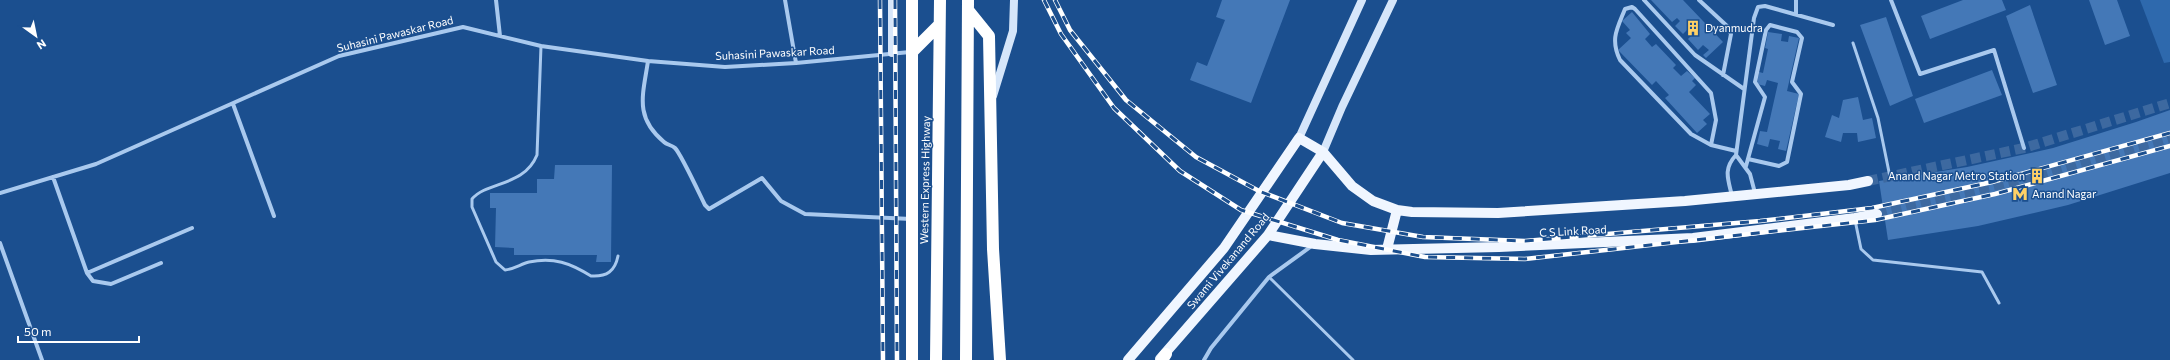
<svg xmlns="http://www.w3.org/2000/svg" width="2170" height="360" viewBox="0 0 2170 360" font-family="Commissioner,sans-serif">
	<rect width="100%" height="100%" fill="#1b4f8f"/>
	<path fill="#2e69ad" d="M2140,0H2170V62L2164,63Z"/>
	<path fill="#4478b7" d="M1222,0H1290L1251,103L1190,80L1197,62L1207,66L1225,20L1216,17Z
		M1651,0H1683L1723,42L1706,58L1703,55L1709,50L1703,45L1698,50L1688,39L1692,35L1687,30L1683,34L1675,26L1680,21L1677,18L1672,22Z
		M1963,0H2002L2006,10L1930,39L1921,16Z
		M2089,0H2117L2130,36L2105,45Z
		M2030,5L2057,85L2033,93L2006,16Z
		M1632,12L1650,34L1645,39L1652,47L1656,44L1676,65L1673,68L1681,76L1687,71L1695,78L1692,81L1696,85L1689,92L1710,114L1703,120L1707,124L1697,133L1665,98L1669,95L1656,81L1652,85L1618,50L1631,38L1626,33L1630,30L1622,21Z
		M1886,17L1913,96L1890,106L1860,25Z
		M1768,32L1782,34L1781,41L1788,42L1789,36L1799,38L1787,91L1799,94L1786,151L1778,149L1780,141L1770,139L1768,147L1757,144L1760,131L1767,132L1778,83L1767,80L1765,86L1757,84L1759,72L1763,73L1768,49L1765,48Z
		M1992,70L2002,95L1924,123L1915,99Z
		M1858,97L1863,120L1872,118L1876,138L1858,142L1857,133H1843L1841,142L1825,137L1832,115L1839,118L1843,100Z
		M2170,110V173L2068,205L1978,226L1888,240L1879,181L1967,167L2053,148L2136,122Z
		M555,165H612L611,262H596L597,255H514V248L495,247L496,208H490V193H537V179H554Z"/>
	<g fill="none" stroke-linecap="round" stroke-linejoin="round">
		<path stroke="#3d69a0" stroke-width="10" stroke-dasharray="10 5" stroke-linecap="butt" d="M1868,181L2024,148L2170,103
			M1877,214L2034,176L2170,138"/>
		<path stroke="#a9c9ee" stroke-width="3" d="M1853,43L1878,118L1890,177
			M541,46L537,155C524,187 487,181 472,199V207L496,262L505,270C514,269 521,264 529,262C554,257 570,263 591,276C607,277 615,271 618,256
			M1855,220L1861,249L1873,260L1982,272L1999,303
			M1269,277L1353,360"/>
		<path stroke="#a9c9ee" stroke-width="4" d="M496,0L500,36
			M785,0L796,63
			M1644,0L1695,55L1744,89
			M1699,0L1727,26L1731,34L1723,75
			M1891,0L1920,74L1994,50L2024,148
			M1796,14V0
			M648,61C643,95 634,117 664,142C667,145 672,145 675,148C681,154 700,195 705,205L709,209L762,178L781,201L805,214L911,219
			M233,104L274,216
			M1711,145L1716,120L1711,93L1635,9L1632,7L1625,9C1617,29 1610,39 1620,60L1691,134L1711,145L1736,151
			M1736,155L1750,174L1755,193
			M1746,166L1765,97L1755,82L1766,30L1770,25L1797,32L1802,38L1792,82L1801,94L1787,162L1779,166L1748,159
			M53,177L87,273L93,281L111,284L161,263
			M0,193L96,164L339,56L463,27L541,46L648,61L725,67L796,63L910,52
			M1732,196C1728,179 1723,169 1736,155L1754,18L1758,7L1765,6L1833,25
			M0,243L42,360
			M87,273L192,228
			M1204,360L1211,348L1269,277L1313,245"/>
		<path stroke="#d6e6fa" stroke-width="8" d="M892,0V53
			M993,96L1013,31L1014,0
			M1299,138L1362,0
			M1323,152L1342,107L1393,0"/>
		<path stroke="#f0f6ff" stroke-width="10" d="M1268,235L1315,244L1371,250L1499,247L1693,238L1855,218L1877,214
			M1387,249L1397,210
			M1160,359L1268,235L1323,152
			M1128,360L1224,248L1299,138L1323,152L1352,186L1373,201L1397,210L1412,212L1498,213L1685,201L1849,185L1868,181"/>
		<path stroke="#fff" stroke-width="12" d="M968,10L989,36L993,249L1000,360
			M912,52L939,25
			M912,360V0
			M936,360L940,0
			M966,360L968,0
			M1162,360L1166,354"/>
		<defs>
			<path id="rail" d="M880,0L883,360
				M895,0L897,360
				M1044,0L1061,34L1114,108L1180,171L1241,210L1338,240L1425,257L1525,259L1875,220L1995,194L2170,146
				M1055,0L1070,30L1126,100L1196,157L1259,191L1342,223L1423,237L1525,241L1760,221L1872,208L1992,182L2170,133"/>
		</defs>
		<use href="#rail" stroke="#fff" stroke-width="4.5"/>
		<use href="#rail" stroke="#1b4f8f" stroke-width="3" stroke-dasharray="9" stroke-linecap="butt"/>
	</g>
	<defs>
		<symbol id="building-bare" viewBox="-9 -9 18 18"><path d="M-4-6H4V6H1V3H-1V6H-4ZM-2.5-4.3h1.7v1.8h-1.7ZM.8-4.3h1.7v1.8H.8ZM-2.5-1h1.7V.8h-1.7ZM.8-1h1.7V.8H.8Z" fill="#ffd166" stroke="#1b4f8f" stroke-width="2.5" paint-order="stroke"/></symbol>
		<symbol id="metro-bare" viewBox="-9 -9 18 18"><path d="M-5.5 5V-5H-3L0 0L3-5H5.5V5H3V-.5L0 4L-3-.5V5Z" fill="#ffd166" stroke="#1b4f8f" stroke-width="2.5" paint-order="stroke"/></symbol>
	</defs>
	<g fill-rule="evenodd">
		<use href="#building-bare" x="1682" y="17" width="22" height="22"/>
		<use href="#building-bare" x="2026" y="165" width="22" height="22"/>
		<use href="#metro-bare" x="2009" y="183" width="22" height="22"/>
	</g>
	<g text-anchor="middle" stroke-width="3" stroke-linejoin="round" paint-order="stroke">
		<g font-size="11" fill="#fff" stroke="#1b4f8f" text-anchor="start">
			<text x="1705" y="32">Dyanmudra</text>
			<text x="2025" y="180" text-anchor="end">Anand Nagar Metro Station</text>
			<text x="2032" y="198">Anand Nagar</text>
		</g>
		<g font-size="11" fill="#fff" stroke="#1b4f8f">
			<text transform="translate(395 34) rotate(-14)" y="4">Suhasini Pawaskar Road</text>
			<text transform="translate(775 53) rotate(-3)" y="4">Suhasini Pawaskar Road</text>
			<text transform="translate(925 180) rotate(-89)" y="4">Western Express Highway</text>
			<text transform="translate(1573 231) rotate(-3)" y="4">C S Link Road</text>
			<text transform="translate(1228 261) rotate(-50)" y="4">Swami Vivekanand Road</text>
		</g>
	</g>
	<g transform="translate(36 36) rotate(147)" stroke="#1b4f8f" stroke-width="3" paint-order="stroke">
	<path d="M0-3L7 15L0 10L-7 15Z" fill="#ffffff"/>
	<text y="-6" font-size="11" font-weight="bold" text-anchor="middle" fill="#ffffff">N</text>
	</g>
	<path d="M18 336v6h121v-6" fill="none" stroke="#ffffff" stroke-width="2"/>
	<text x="24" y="336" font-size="12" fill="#ffffff" stroke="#1b4f8f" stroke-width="3" paint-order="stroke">50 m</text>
</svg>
